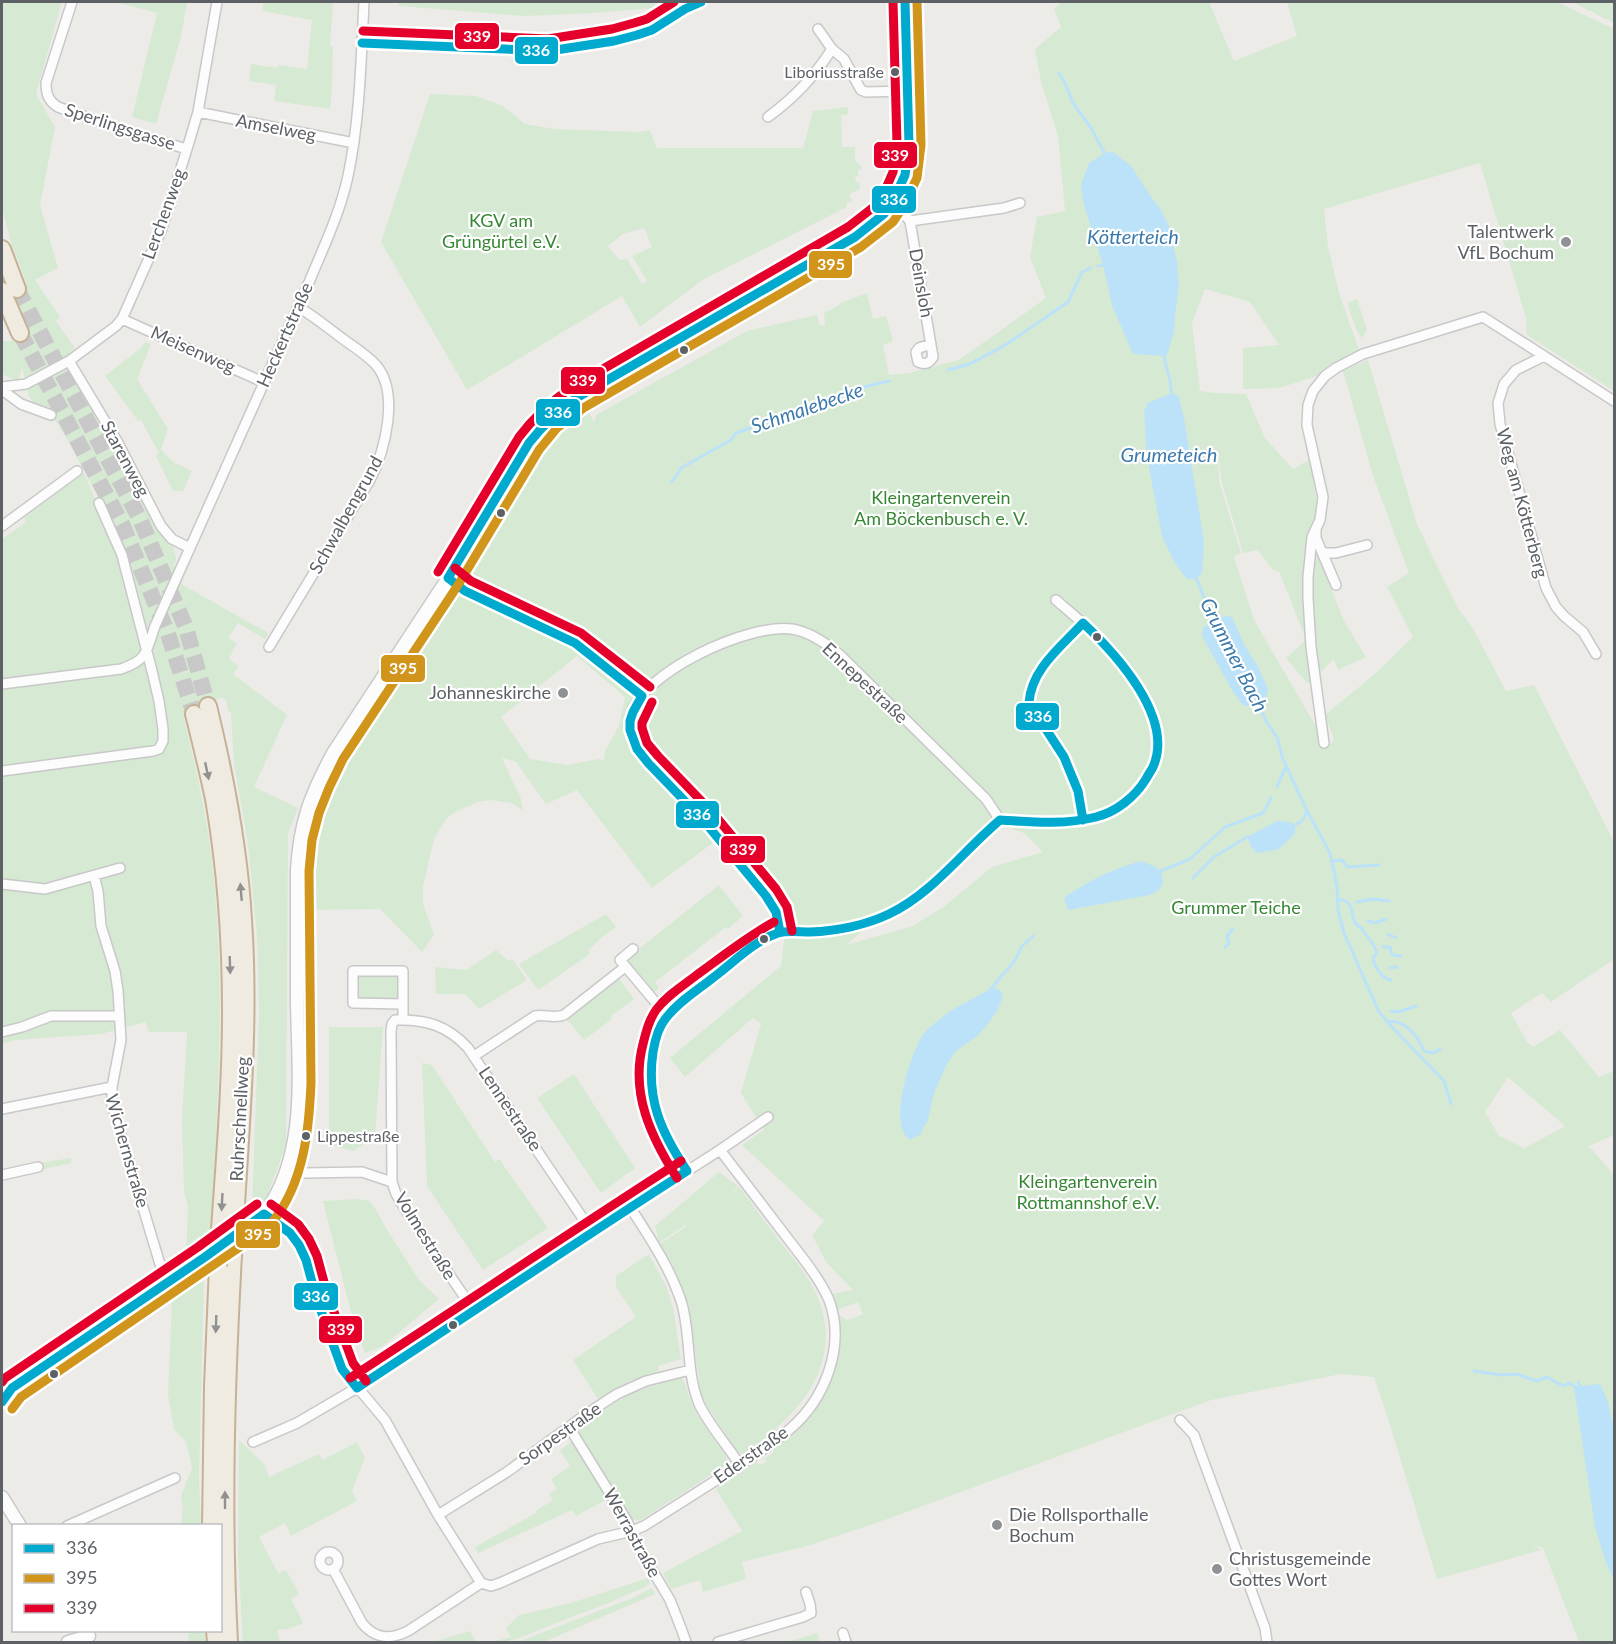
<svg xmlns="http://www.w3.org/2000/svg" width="1616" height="1644" viewBox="0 0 1616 1644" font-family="Lato,sans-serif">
	<rect width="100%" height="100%" fill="#edebe8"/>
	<path fill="#d6e9d3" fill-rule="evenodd" d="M2,2H62L36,94L55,127L40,205L58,268L35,280L60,317L56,321L75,348L66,357L99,415L159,532L174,548L176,559L174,567L183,585L268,633L265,639L238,623L228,638L237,643L229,659L239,666L233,674L287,715L254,787L298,808L288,833L286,1145L266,1199L252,1211L259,1013L257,935L248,844L234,763L231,713L228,710L226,700L223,698L217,699L184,719C195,763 205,808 211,853C227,980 217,1109 211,1236L186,1254L188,1207L184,1192L182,1119L187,1032H149L145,1022L101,1034L16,1040L2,1044V539L26,522L24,518L84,473L119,556L140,648L153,666L134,584L121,546L96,493L70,444L49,410L33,403L29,396L22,368L18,381L2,374V341H12L27,328L12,294L26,282L8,235L9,234L2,208Z
		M120,2H187L181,37L156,124L132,117L157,13L119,3Z
		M264,2H333L330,46L333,47L332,85L330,109L274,101L276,85L249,81L251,64L278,68V65L307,69L312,20L262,11Z
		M399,2H655V8L596,13L523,16L399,6Z
		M1062,2H1209L1234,61L1297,36L1287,2H1557L1614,29V391L1527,335L1526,318L1480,163L1324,209L1328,247L1340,296L1359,350L1323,374L1279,388L1243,389V348L1279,345L1250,302L1205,289L1192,323L1200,391L1215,393L1246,394L1265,438L1293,469L1310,459L1317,504L1313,543L1344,621L1366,657L1338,670L1334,659L1308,684L1286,658L1306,640L1279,571L1273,570L1258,550L1243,553L1221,480L1218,449L1219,481L1241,553L1234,557L1254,620L1328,747L1334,739L1325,715L1376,673L1413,637L1387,587L1409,573L1373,476L1343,371L1368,360L1417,524L1457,607L1472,627L1506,691L1534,685L1614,842V959L1551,1002L1542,993L1511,1013L1527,1042L1533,1047L1560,1030L1599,1077L1614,1071V1135L1589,1146L1614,1175V1642H1579L1543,1548L1531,1544L1541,1550L1437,1579L1386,1412L1374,1377L1341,1374L1211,1400L879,1522L807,1546L742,1562L746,1579L703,1592L700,1580L671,1589L663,1573L742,1531L716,1489L756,1462L760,1465L767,1462L764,1459L773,1453L774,1448L788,1436L809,1416H810L816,1409L815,1408L833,1376L839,1346H841V1337L840,1336L838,1318L840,1316L848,1320L863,1314L858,1302L837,1310L831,1294L853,1290L826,1262L812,1235L824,1221L742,1145L764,1130L741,1093L761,1024L753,1018L685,1077L670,1058L781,966L787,914L725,834L652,888L577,790L546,804L516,762L502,758L521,799L523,810L511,803L491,800L478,802L455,812L446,819L434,839L423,886V904L434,935L422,952L380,909L303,910L306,841L318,796L338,760L468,571L482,557L499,526L506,499L543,440L560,421L586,407L594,422L596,415L747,331L817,315L820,325H825L824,312L833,309L841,303L867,293L873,319L886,316L893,341L883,345L889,375L909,373L959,360L1046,298L1030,257L1037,217L1065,211L1058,136L1041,82L1035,49L1061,27L1054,9ZM577,656L625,697L619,726L605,751L604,760L598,759L568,765L530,759L501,717ZM992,822L1024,833L1043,852L992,867L946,905L913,926L846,945L890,908L922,889ZM1508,1077L1565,1126H1566L1524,1148L1499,1136L1485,1112Z
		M1572,2H1614V23Z
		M430,94L476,96L503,106L525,124L554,129L638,132L650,130L657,148H803L813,111L848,107V114L841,115L842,147H855V160L861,166V170H858V176H855L856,182H859L860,189L849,194L852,201L846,204L847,207L704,279L640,327L622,296L467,390L381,242ZM644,228L652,247L632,256L647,281L642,284L627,259L619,260L608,246L623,234Z
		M1357,299L1367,330L1362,338C1354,328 1351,315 1348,303Z
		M145,342L151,344L137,379L168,429L161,450L173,462L192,471L183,491H173L156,456L159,453L141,420L138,421L105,376L141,348Z
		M719,885L743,916L728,929L726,927L655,982L659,988L651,995L624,961Z
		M606,914L616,927L601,938L588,951L590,954L538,990L519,964Z
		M496,950L507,960H513L527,980L479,1009L465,994H436L435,967L466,970Z
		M358,975H397L398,997L396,1000H361L357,999L356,977Z
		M618,977L634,999L611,1016L612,1019L584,1040L567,1019Z
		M329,1027H383L375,1136L354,1151L329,1145Z
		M422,1063L432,1065L495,1162L499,1159L548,1228L483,1270L427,1186Z
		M574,1074L635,1168L601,1193L537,1098Z
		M71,1158V1163L39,1170L2,1173V1169Z
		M719,1172L738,1186L725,1198L739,1187C752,1204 764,1220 777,1238C792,1257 809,1276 818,1298C839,1350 815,1395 776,1428L777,1430L743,1454L737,1451L707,1406L701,1394L688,1305L672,1263L660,1244L687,1226L685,1225L659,1243L655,1226Z
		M358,1199L369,1201L375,1208L386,1228L419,1280L439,1299L383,1346L365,1353L354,1324L323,1201Z
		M649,1254L666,1286L673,1308L681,1359L658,1366L659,1371L630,1381L598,1399L573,1360L636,1317L616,1287V1276Z
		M204,1280L199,1478L201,1525H178L181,1523L183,1509L181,1496L192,1468L186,1442L174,1429L168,1395L172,1301Z
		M681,1378C687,1383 687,1392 690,1400C699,1421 714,1439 727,1458L728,1464L639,1521L630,1519L577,1428L616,1402L640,1389Z
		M239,1440L265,1465L269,1477L319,1454L323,1460L357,1442L365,1458L352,1491L357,1501L291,1536L285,1523L259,1537L278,1573L286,1570L299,1594L291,1599L303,1623L288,1629L277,1630L280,1642H243L238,1557Z
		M574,1440L607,1496L603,1499L604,1501L576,1516L572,1510L478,1553L475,1547L536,1513V1511L553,1500L549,1494L557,1489L551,1479L570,1466L560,1450Z
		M648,1578L650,1584C621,1599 590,1610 559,1622C538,1630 515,1643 492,1642L511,1637L506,1628L519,1615L571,1603Z
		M652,1588L655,1594L544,1642H518L632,1598Z
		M188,1631H205V1642H189Z
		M470,1631L476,1642H429H433Z
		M818,1633L819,1642H787Z"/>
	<path fill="#bbe2f8" d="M1113,152L1131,166L1152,198L1159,207L1168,224L1177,262L1179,284L1175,316L1174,332L1167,355L1164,356L1134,354L1131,350L1112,305L1103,265L1084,205L1081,185L1089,163L1105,153Z
		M1172,393L1179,397L1184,418L1204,542L1202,573L1196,579H1187L1176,565L1162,537L1147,456L1144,411L1148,403Z
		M1225,616L1232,617L1244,644L1258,667L1268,689L1266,698L1260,704L1244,706L1233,692L1202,636L1203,628Z
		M1277,821L1290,822L1295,825V834L1279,849L1257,853L1252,848L1247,837Z
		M1141,861L1156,867L1161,872L1163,882L1159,890L1150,895L1068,910L1064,898C1090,880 1110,870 1141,861Z
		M992,987L1000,990L1003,996L998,1009L988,1024L977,1036L955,1052L947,1064L934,1093L928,1120L923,1128L921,1134L910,1140C908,1138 905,1136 904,1133C892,1113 911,1053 923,1035C927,1029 935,1023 940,1019C956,1005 976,999 992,987Z
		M1600,1384L1608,1402L1614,1430V1581L1605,1559L1595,1527L1574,1387Z"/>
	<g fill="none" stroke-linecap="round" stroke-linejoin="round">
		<path stroke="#bbe2f8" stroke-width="3" d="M1059,73L1065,83L1073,103L1091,128L1105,154
			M1098,266L1106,264
			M1163,353L1170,381L1172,397
			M948,370L970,364L1007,344L1068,302L1082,272L1091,268
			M671,482L676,477L681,468L731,440L736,433C789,415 835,392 889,381
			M1195,575L1215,624
			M1258,701L1265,719L1278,739L1282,757L1307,811L1330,853L1337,886L1338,910L1344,933L1379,1012L1392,1027L1444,1081L1451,1104
			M1277,787L1286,766
			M1295,825L1303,820L1307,811
			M1333,861L1342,860L1348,867L1379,865
			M1158,872L1190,859L1225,827L1263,813L1271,798
			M1193,878L1214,857L1247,837
			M1338,899C1360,901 1345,921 1362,928C1366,937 1374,942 1377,953L1373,958C1374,967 1383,979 1391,980
			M1357,902L1373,899L1389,901
			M1368,921L1375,923L1386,919
			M1388,934L1396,938
			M1225,947L1229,943L1227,936L1233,929
			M1383,947H1390L1392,955L1401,956
			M1390,968L1397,967
			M991,989L1015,960L1022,946L1033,936
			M1391,1011L1398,1012L1416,1006
			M1388,1022C1404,1018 1419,1038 1424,1051L1433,1053L1440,1049
			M1474,1371L1501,1375L1516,1374L1537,1381L1547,1377L1563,1386L1569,1383L1577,1388
			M1578,1382L1582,1389"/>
		<path stroke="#c9c8c8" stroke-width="16" stroke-dasharray="16 8" stroke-linecap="butt" d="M17,289L140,519L186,628L208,706
			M20,333L122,524L168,634L194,714"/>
		<defs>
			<path id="street" d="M72,2L46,83C46,93 48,101 58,107L128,132L187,149
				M818,29L832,49
				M362,43L549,51L614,41L637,35L652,30L685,9L701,2
				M198,112L354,143
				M768,117C795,97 813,78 832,49L844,59L861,90L866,92L908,91
				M893,201L910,221L933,357C929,364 925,365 918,362L916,352L919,348L931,344
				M910,221L1004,208L1020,203
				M122,319L263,382
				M69,361L117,441L161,526L172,539L190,548
				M2,387L26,384L69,361L116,326L122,319L161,231L187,149L198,112L217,2
				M2,390L21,404L51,415
				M2,526L77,471
				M1316,530V538L1336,585
				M1323,553H1336L1367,545
				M448,578L465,591L575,643L589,653L642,696
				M269,647L370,480C385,451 400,393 376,365C367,355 354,347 343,339C328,328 314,316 298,307
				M1596,654L1583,632L1564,616L1556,607L1546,588L1500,424L1498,403L1504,384L1516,370L1544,356L1614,401
				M2,684L121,669C148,660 146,652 155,626L310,280C324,246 340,213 348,176C360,119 361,60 364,2
				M1324,743L1311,647L1308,598V577L1312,537L1320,520L1323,497L1307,425L1308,405L1313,391L1325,376L1336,368L1363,354L1483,317L1544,356
				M2,771L153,751L159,749L163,741V729L159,701L152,671L122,555L99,503
				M1083,820L1078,791L1064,757L1029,703C1026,675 1066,643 1083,623
				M94,876L98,891L101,926L115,971L118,991L121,1040L112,1087
				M2,884L45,889L120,868
				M780,932L778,919L774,906L719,837L642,756C636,745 627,731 630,717C641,672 749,623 792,629C810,632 826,643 840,655L986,799L1000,820
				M633,949L620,960L667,1016
				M403,1004L353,1003V971H403V1020
				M2,1032L22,1027L51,1016H119
				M474,1056L535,1016C545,1014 554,1019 564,1015L625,967
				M2,1109L112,1087V1105L166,1284
				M288,1168L306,1173L362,1172L392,1182
				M687,1171C660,1132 644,1097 654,1048C656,1036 660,1023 668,1015C681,1000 699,989 714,977C732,963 757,941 778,933C787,930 800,932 810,932C836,930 865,925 889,914C934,893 962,850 1000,820C1032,822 1065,825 1096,817C1108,814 1118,807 1128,799C1172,765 1161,724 1135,682C1115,649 1085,625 1056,600
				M2,1175L38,1167
				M630,1207C650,1238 671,1269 682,1304C691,1337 686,1372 699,1404C709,1425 727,1445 740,1465
				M264,1214L290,1233L299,1245L306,1260L316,1297L342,1369L385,1420L438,1515L481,1583
				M474,1311L405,1209L396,1194L392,1182L391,1031L392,1024L395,1020C425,1019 447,1025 468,1048L592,1232
				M1180,1420L1194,1435L1265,1628L1267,1642
				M569,1427L627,1521L636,1543L670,1600L681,1628L686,1642
				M253,1442L297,1423L367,1382L592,1232L720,1150L768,1117
				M438,1515L507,1472L588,1413L617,1394L646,1381L690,1370
				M67,1526L175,1478
				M320 1561a9 9 0 1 1 18 0a9 9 0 1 1-18 0Z
				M333,1569L362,1623C375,1639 390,1640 408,1631L481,1583
				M481,1583L491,1586L500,1583L598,1539L632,1531L644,1526C671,1509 699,1491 726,1474C748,1460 770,1446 790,1429C825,1399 846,1346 829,1300C823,1286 814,1273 805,1261L720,1150
				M843,1633L846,1642
				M718,1642L803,1617L811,1613L810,1604L806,1592"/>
			<path id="secondary" d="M2,1390L12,1388L27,1378C90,1335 154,1294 215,1249C228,1240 259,1221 266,1211C308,1153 298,1070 297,1003C297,959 297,915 297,870C300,822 310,796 333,753L448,578L529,443L549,419L578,397L855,237L884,214L893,201L905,175L909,145L905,2
				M2,1497L20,1526
				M68,1642L89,1636"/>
			<path id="highway" d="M2,249L17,289
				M2,291L20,333
				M208,706C225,776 239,848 243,920C250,1020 241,1121 235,1220
				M194,714C201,742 208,770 214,799C226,868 231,941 231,1012C231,1084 225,1157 220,1230
				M211,1526L213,1386L218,1266
				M215,1630L216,1642
				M229,1642C222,1513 226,1384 233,1255"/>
		</defs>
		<use href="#street" stroke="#c8c8c9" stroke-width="12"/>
		<use href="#secondary" stroke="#c9c9ca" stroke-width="15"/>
		<use href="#highway" stroke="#c5b294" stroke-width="20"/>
		<use href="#street" stroke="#fcfcfc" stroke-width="9"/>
		<use href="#secondary" stroke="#fcfcfc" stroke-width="12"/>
		<use href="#highway" stroke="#f0ebe1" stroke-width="16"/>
		<defs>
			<path id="highway-bridge" d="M233,1255L235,1220
				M218,1266L220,1230"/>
		</defs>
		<use href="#highway-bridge" stroke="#c5b294" stroke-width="20" stroke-linecap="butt"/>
		<use href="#highway-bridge" stroke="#f0ebe1" stroke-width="16"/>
		<defs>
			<path id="bus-1" d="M362,43L549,51L614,41L637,35L652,30L685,9L701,2
				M448,578L529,443C543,425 559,410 578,397L855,237L884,214L893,201L905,175L909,145L905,2
				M448,578L465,591L575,643L642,696
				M1083,623C1062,646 1031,669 1029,703L1064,757L1078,791L1083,820
				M642,696L633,712L630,721V730L637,749L649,764L703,820L766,896L776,912L780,932
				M687,1171C661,1132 646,1099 653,1052C655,1040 658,1027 666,1018C679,1001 698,990 714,977C734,962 754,941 778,933C788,930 799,932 810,932C836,931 866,925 889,914C933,893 963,851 1000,820C1032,822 1065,825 1096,817C1116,812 1135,797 1146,779C1148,775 1151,771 1153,767C1175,718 1116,654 1083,623
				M264,1214L290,1233L299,1245L306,1260L316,1297L342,1369L357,1388
				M357,1388C467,1316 576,1242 687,1171
				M2,1402L12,1388L205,1257L264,1214"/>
			<path id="bus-2" d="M12,1409L21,1397L250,1240C258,1234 268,1228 274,1220C304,1181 309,1130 311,1083L309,871L312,840L319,813L329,788L343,759L458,585L539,450L557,428L585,407L861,247L893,222L903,207L917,178L921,145L917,2"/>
			<path id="bus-3" d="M363,31L548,39L612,29L634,23L647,19L674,2
				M455,568L471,581L581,633L650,687
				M438,572L519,437C534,417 552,401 572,387L848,227L875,206L883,195L893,172L897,144L893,2
				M652,702L642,723V728L647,743L658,756L712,812L776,889L787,907L792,931
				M677,1178C651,1137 630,1093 643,1044C646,1032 649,1020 656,1010C667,995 684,985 698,974C723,956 747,937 774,922
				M271,1204L298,1224L309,1239L317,1256L327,1293L353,1363L366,1381
				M350,1378C461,1306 570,1232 681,1161
				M2,1382L5,1378L198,1247L257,1204"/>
		</defs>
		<use href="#bus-1" stroke="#fff" stroke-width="14"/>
		<use href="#bus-2" stroke="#fff" stroke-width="14"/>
		<use href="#bus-3" stroke="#fff" stroke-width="14"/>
		<use href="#bus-1" stroke="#00a9ce" stroke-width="9"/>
		<use href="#bus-2" stroke="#d0951a" stroke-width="9"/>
		<use href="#bus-3" stroke="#e4002b" stroke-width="9"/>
	</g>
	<defs><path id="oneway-solid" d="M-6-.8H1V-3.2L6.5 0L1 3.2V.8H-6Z" transform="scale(1.5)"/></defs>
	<g fill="#909191">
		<use href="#oneway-solid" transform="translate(207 771) rotate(78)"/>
		<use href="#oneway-solid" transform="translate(241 892) rotate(-95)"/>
		<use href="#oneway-solid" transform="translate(230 965) rotate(88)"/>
		<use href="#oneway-solid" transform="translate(222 1202) rotate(93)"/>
		<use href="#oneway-solid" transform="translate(216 1324) rotate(92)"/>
		<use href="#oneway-solid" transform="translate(225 1500) rotate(-90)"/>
	</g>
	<g fill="#5d6166" stroke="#fff" stroke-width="2">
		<circle cx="895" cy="72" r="5"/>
		<circle cx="684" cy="350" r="5"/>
		<circle cx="501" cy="513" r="5"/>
		<circle cx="1097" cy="637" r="5"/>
		<circle cx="764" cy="939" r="5"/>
		<circle cx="306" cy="1136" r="5"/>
		<circle cx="453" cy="1325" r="5"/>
		<circle cx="54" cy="1374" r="5"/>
	</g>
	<g fill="#8f9194" stroke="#fff" stroke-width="2">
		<circle cx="1566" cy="242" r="6"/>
		<circle cx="563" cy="693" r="6"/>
		<circle cx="997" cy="1525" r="6"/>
		<circle cx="1217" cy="1569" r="6"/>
	</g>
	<g text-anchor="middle" stroke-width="4.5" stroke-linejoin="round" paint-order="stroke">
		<g font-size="16" fill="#5d6166" stroke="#fff" text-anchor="end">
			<text x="884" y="78">Liboriusstraße</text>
			<text x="317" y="1142" text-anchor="start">Lippestraße</text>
		</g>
		<g font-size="18" fill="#5d6166" stroke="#fff">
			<text transform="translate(120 127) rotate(18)" y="6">Sperlingsgasse</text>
			<text transform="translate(276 128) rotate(11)" y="6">Amselweg</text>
			<text transform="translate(164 214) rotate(-70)" y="6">Lerchenweg</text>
			<text transform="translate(921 283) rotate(80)" y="6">Deinsloh</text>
			<text transform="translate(285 335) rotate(-66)" y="6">Heckertstraße</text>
			<text transform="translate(193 350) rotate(24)" y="6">Meisenweg</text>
			<text transform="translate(125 459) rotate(62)" y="6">Starenweg</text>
			<text transform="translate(1522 503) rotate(75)" y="6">Weg am Kötterberg</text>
			<text transform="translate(346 515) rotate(-61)" y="6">Schwalbengrund</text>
			<text transform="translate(865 683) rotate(43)" y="6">Ennepestraße</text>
			<text transform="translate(510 1109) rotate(56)" y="6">Lennestraße</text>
			<text transform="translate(240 1119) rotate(-87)" y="6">Ruhrschnellweg</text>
			<text transform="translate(127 1151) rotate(74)" y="6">Wichernstraße</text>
			<text transform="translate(425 1236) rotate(58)" y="6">Volmestraße</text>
			<text transform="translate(560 1434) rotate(-35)" y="6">Sorpestraße</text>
			<text transform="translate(751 1455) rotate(-35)" y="6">Ederstraße</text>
			<text transform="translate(632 1533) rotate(61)" y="6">Werrastraße</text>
		</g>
		<g font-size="18" fill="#358733" stroke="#fff">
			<text x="501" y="227">KGV am<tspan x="501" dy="21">Grüngürtel e.V.</tspan></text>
			<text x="941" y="504">Kleingartenverein<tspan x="941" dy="21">Am Böckenbusch e. V.</tspan></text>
			<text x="1236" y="914">Grummer Teiche</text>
			<text x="1088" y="1188">Kleingartenverein<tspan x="1088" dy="21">Rottmannshof e.V.</tspan></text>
		</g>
		<g font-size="18" fill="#5d6166" stroke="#fff" text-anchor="end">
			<text x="1554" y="238">Talentwerk<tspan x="1554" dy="21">VfL Bochum</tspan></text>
			<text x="551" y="699">Johanneskirche</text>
			<text x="1009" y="1521" text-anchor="start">Die Rollsporthalle<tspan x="1009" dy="21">Bochum</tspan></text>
			<text x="1229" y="1565" text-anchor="start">Christusgemeinde<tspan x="1229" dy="21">Gottes Wort</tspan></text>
		</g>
		<g font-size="20" font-style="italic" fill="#3c7aac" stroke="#fff">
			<text x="1133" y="244">Kötterteich</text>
			<text transform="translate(807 408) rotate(-19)" y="7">Schmalebecke</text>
			<text x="1169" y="462">Grumeteich</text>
			<text transform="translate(1234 655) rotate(63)" y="7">Grummer Bach</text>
		</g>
	</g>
	<g stroke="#fff" stroke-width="2">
		<rect x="454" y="22" width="46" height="28" rx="6" fill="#e4002b"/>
		<rect x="514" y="36" width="45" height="29" rx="6" fill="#00a9ce"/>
		<rect x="873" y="141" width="45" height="28" rx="6" fill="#e4002b"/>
		<rect x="871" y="185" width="46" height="29" rx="6" fill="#00a9ce"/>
		<rect x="808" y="250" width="45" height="29" rx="6" fill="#d0951a"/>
		<rect x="560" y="366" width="46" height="29" rx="6" fill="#e4002b"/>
		<rect x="535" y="398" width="46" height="29" rx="6" fill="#00a9ce"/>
		<rect x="380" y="654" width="46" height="29" rx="6" fill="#d0951a"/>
		<rect x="1015" y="702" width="45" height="29" rx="6" fill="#00a9ce"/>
		<rect x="675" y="800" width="45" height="29" rx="6" fill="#00a9ce"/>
		<rect x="720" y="835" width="46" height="29" rx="6" fill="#e4002b"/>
		<rect x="235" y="1220" width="46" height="29" rx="6" fill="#d0951a"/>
		<rect x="293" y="1282" width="46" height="29" rx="6" fill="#00a9ce"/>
		<rect x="318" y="1315" width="45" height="29" rx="6" fill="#e4002b"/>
	</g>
	<g font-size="16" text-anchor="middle" font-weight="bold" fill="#fff">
		<text x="477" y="42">339</text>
		<text x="536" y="56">336</text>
		<text x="895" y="161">339</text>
		<text x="894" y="205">336</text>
		<text x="831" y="270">395</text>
		<text x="583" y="386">339</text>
		<text x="558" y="418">336</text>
		<text x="403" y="674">395</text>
		<text x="1038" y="722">336</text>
		<text x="697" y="820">336</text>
		<text x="743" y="855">339</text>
		<text x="258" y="1240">395</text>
		<text x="316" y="1302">336</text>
		<text x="341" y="1335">339</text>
	</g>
	<rect width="1616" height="1644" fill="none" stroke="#5d6166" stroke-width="6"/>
	<rect x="12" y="1524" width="210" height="108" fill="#ffffff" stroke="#bec0c2" stroke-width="1.5"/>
	<rect x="24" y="1544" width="30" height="9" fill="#00a9ce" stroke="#bec0c2" stroke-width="1.5"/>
	<text x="66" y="1554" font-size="18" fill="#5d6166">336</text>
	<rect x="24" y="1574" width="30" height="9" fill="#d0951a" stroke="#bec0c2" stroke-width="1.5"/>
	<text x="66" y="1584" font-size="18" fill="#5d6166">395</text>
	<rect x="24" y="1604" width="30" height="9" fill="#e4002b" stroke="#bec0c2" stroke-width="1.5"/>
	<text x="66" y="1614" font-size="18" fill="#5d6166">339</text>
</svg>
